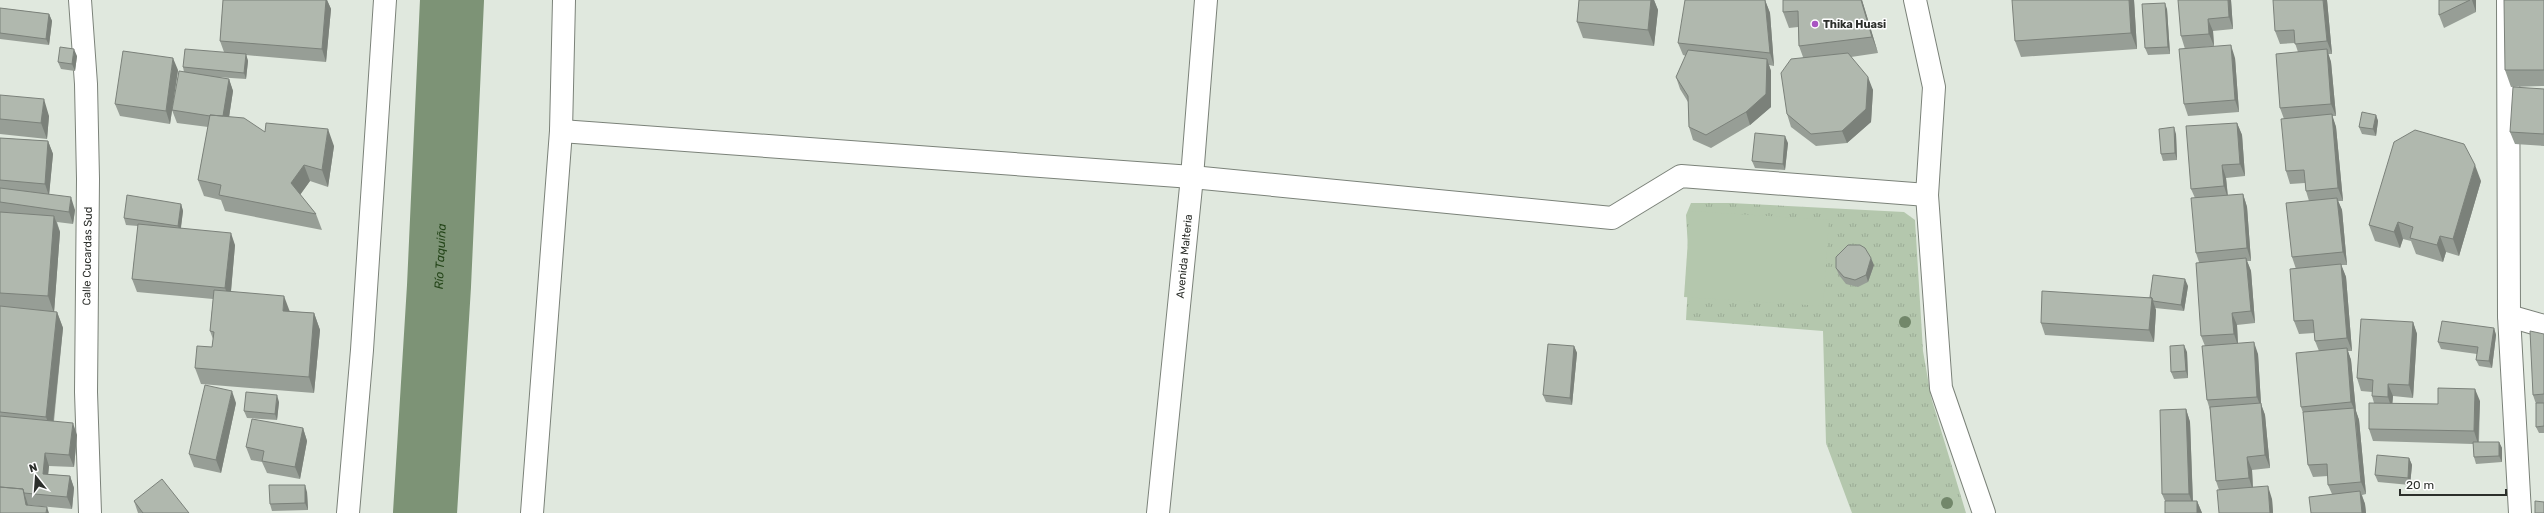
<svg xmlns="http://www.w3.org/2000/svg" width="2544" height="513" viewBox="0 0 2544 513" font-family="Rubik,sans-serif">
	<defs>
		<pattern id="park-tufts" width="24" height="20" patternUnits="userSpaceOnUse"><rect width="24" height="20" fill="#b4c7ad"/><path d="M3 7l-1-3M5 7V3M7 7l1-3M15 17l-1-3M17 17v-4M19 17l1-3" fill="none" stroke="#9bab95"/></pattern>
	</defs>
	<rect width="100%" height="100%" fill="#e0e8de"/>
	<path fill="url(#park-tufts)" d="M1691,203H1730L1904,212L1915,220L1923,351L1931,397L1966,513H1852L1826,443L1823,331L1686,320L1689,265L1686,215Z"/>
	<path fill="#b4c7ad" d="M1690,211L1829,220L1823,306L1684,297Z"/>
	<g fill="none" stroke-linecap="round" stroke-linejoin="round">
		<path stroke="#7d9376" stroke-width="64" id="s1" d="M425,513L439,286L452,0"/>
		<defs>
			<g id="minor">
				<path d="M80,0L86,84L88,179L86,392L90,513"/>
				<path d="M1915,0L1934,87L1927,195L1941,388L1984,513"/>
				<path d="M2508,0L2509,316L2520,513"/>
				<path d="M561,131L1192,177L1612,218L1681,176L1927,195"/>
				<path d="M2509,316L2544,326"/>
				<path d="M348,513L362,350L385,0"/>
				<path d="M532,513L561,131L564,0"/>
				<path id="s2" d="M1158,513L1192,177L1206,0"/>
			</g>
		</defs>
		<use href="#minor" stroke="#7b8279" stroke-width="24"/>
		<use href="#minor" stroke="#fff" stroke-width="22"/>
	</g>
	<g fill="#72876a">
		<circle cx="1905" cy="322" r="6"/>
		<circle cx="1947" cy="503" r="6"/>
	</g>
	<path fill="#979e96" d="M223,0H327L331,9L326,62L246,55L248,61L246,79L216,77L229,79L233,91L229,117L265,132L334,146L328,187L310,181L300,195L316,214L322,230L225,211L221,200L204,196L198,180L208,127L177,123L172,110L184,72L183,67L224,52L220,41Z
		M1579,0H1654L1658,10L1654,46L1583,38L1577,22Z
		M1765,0L1770,13L1774,66L1769,65L1771,71V107L1750,125L1711,148L1693,140L1689,127L1688,102L1680,89L1676,77L1686,56L1683,55L1678,43Z
		M1783,0H1862L1878,53L1851,57L1873,90L1871,122L1847,143L1816,146L1791,127L1787,114L1803,57L1799,46L1798,27L1789,28L1783,12Z
		M2134,0L2137,49L2021,57L2015,41Z
		M2231,0L2233,29L2213,31L2214,46L2185,49L2181,36Z
		M2327,0L2332,54H2328L2331,62L2336,116H2332L2336,127L2343,201H2338L2342,210L2347,265H2341L2346,277L2352,351H2348L2351,360L2356,411L2359,420L2366,494L2362,495L2365,504L2366,513H2311L2332,494L2328,485V476L2313,477L2308,465L2304,416L2301,407L2319,351L2315,341L2314,333L2299,334L2294,321L2296,269L2292,257L2309,201L2306,191L2305,183L2290,184L2286,171L2284,119L2280,108L2298,52L2295,43L2280,44L2275,31Z
		M2439,0H2476V12L2444,28L2439,15Z
		M2544,0V86L2511,87L2505,70Z
		M0,8L49,14L52,21L49,45L0,39Z
		M2167,9L2170,54L2148,55L2145,48Z
		M77,56L75,71L61,69L58,62Z
		M2235,58L2239,112L2188,116L2184,104Z
		M178,70L170,124L120,116L115,104Z
		M2544,89V146L2515,144L2510,132Z
		M0,95L49,116L47,139L0,134Z
		M2376,115L2378,121L2376,136L2362,134L2359,127Z
		M2237,123L2242,135L2245,176L2226,178L2228,196L2243,194L2247,207L2251,261H2247L2251,271L2255,323L2237,325L2238,343L2258,354L2261,404L2265,415L2270,468L2252,470L2253,488L2272,499L2273,513H2219V490L2216,481L2210,410L2207,400L2205,346L2201,336L2199,262L2196,253L2195,198L2191,189Z
		M2176,134L2177,160L2163,161L2161,154Z
		M0,138L48,141L53,154L49,194L75,210L73,224L57,222L60,232L54,312H57L63,328L54,421L77,435L74,467L49,466L48,474L70,476L74,488L72,509L28,505L0,513Z
		M1788,143L1785,170L1755,168L1752,161Z
		M2481,181L2459,256L2446,252L2443,262L2416,254L2411,241L2403,239L2400,248L2375,241L2369,225Z
		M181,204L183,211L181,228L235,245L231,292L289,311L314,313L320,330L314,393L201,384L195,368L212,347L213,339L210,331L213,299L137,292L132,279L138,226L126,225L124,218Z
		M1874,265L1868,282L1858,287L1846,284L1839,275L1836,268Z
		M2188,286L2184,311L2155,308L2156,310L2154,342L2045,335L2041,323L2150,297Z
		M2413,322L2417,334L2413,398L2393,396L2392,403L2438,404L2480,401L2479,442H2499L2502,448V462L2476,464L2474,457L2473,444L2373,441L2369,429L2374,403L2372,396V392L2361,391L2357,378Z
		M2494,328L2496,335L2492,368L2479,366L2476,360L2477,354L2441,349L2438,342Z
		M2544,334V433H2539L2536,427V404L2533,395Z
		M1574,346L1577,353L1572,405L1546,402L1543,395Z
		M2187,352L2188,378L2174,379L2171,372Z
		M279,402L277,420L247,418L244,411Z
		M236,403L221,473L194,467L189,454Z
		M2186,409L2190,422L2193,501H2197L2202,513H2165V501L2162,494Z
		M303,428L307,441L300,479L267,473L262,462L251,460L246,447Z
		M2409,458L2412,465L2410,485L2378,482L2375,475Z
		M307,492L308,510L272,511L270,504Z
		M134,501L189,513H138Z"/>
	<path fill="#7b817a" d="M326,0H327L331,9L326,62L322,49Z
		M1651,0H1654L1658,10L1654,46L1648,30Z
		M1765,0L1770,13L1774,66L1770,53Z
		M1861,0H1862L1878,53L1872,37Z
		M2129,0H2134L2137,49L2131,33Z
		M2228,0H2231L2233,29L2229,17Z
		M2323,0H2327L2332,54L2327,41Z
		M2472,0H2476V12Z
		M2165,3L2167,9L2170,54L2168,47Z
		M49,14L52,21L49,45L46,39Z
		M2208,19L2213,31L2214,46L2209,34Z
		M2231,45L2235,58L2239,112L2235,100Z
		M74,49L77,56L75,71L72,64Z
		M2327,49L2331,62L2336,116L2331,104Z
		M246,54L248,61L246,79L244,73Z
		M173,58L178,70L170,124L166,111Z
		M1767,59L1771,71V107L1750,125L1746,112Z
		M1868,77L1873,90L1871,122L1847,143L1842,131Z
		M229,79L233,91L227,130L222,118Z
		M44,99L49,116L47,139L41,123Z
		M2332,114L2336,127L2343,201L2338,188Z
		M2376,115L2378,121L2376,136L2373,129Z
		M2237,123L2242,135L2245,176L2240,164Z
		M2174,127L2176,134L2177,160L2175,153Z
		M328,129L334,146L328,187L322,170Z
		M1785,136L1788,143L1785,170L1783,164Z
		M48,141L53,154L49,196L45,184Z
		M304,165L310,181L297,199L291,183Z
		M2222,165L2226,178L2228,199L2224,186Z
		M2475,165L2481,181L2459,256L2453,239Z
		M2243,194L2247,207L2251,261L2247,248Z
		M71,197L75,210L73,224L69,212Z
		M2337,198L2342,210L2347,265L2343,252Z
		M181,204L183,211L180,233L178,226Z
		M54,216L60,232L54,313L48,296Z
		M2398,222L2403,239L2400,248L2394,232Z
		M231,233L235,245L230,301L225,288Z
		M2440,236L2446,252L2443,262L2437,245Z
		M1871,258L1874,265L1868,282L1866,275Z
		M2246,258L2251,271L2255,323L2251,311Z
		M2341,264L2346,277L2352,351L2347,338Z
		M2185,279L2188,286L2184,311L2181,305Z
		M284,296L290,312L283,311Z
		M2152,298L2156,310L2154,342L2149,330Z
		M57,312L63,328L52,433L46,417Z
		M314,313L320,330L314,393L309,377Z
		M2232,313L2237,325L2238,346L2234,334Z
		M2413,322L2417,334L2413,398L2409,385Z
		M2494,328L2496,335L2492,368L2489,361Z
		M2254,342L2258,354L2261,404L2265,415L2270,468L2265,455L2261,408L2257,397Z
		M2184,345L2187,352L2188,378L2186,371Z
		M1574,346L1577,353L1572,405L1570,398Z
		M2347,348L2351,360L2356,411L2359,420L2366,494L2361,482L2355,411L2351,402Z
		M2388,384L2393,396L2392,410L2388,397Z
		M2475,389L2480,401L2478,444L2474,431Z
		M232,391L236,403L221,473L216,460Z
		M277,395L279,402L277,420L275,414Z
		M2186,409L2190,422L2193,506L2189,494Z
		M73,423L77,435L74,467L69,455Z
		M303,428L307,441L300,479L295,467Z
		M2499,442L2502,448V462L2499,456Z
		M45,453L49,466L47,486L43,474Z
		M2247,457L2252,470L2253,491L2249,478Z
		M2409,458L2412,465L2410,485L2408,478Z
		M70,476L74,488L72,509L67,497Z
		M305,485L307,492L308,510L305,503Z
		M2268,486L2272,499L2273,513H2270Z
		M23,489L28,505L30,513L26,505Z
		M2360,491L2365,504L2366,513H2362Z
		M2197,501L2202,513H2197Z
		M47,507L49,513H46Z"/>
	<path fill="#b0b8ae" stroke="#7b817a" d="M223,0H326L322,49L220,41Z
		M1579,0H1651L1648,30L1577,22Z
		M1685,0H1765L1770,53L1678,43Z
		M1783,0H1861L1872,37L1799,46L1798,11L1783,12Z
		M2012,0H2129L2131,33L2015,41Z
		M2178,0H2228L2229,17L2208,19L2209,34L2181,36Z
		M2273,0H2323L2327,41L2295,44L2294,30L2275,31Z
		M2439,0H2470L2439,15Z
		M2504,0H2544V70H2505Z
		M2165,3L2168,47L2145,48L2142,4Z
		M0,8L49,14L46,39L0,33Z
		M2231,45L2235,100L2184,104L2179,49Z
		M60,47L74,49L72,64L58,62Z
		M185,49L246,54L244,73L183,67Z
		M2327,49L2331,104L2280,108L2276,54Z
		M1688,50L1767,59L1766,94L1746,112L1706,135L1689,127L1688,96L1676,77Z
		M123,51L173,58L166,111L115,104Z
		M1848,53L1868,77L1866,109L1842,131L1811,134L1787,114L1781,73L1791,59Z
		M179,71L229,79L223,116L210,115V116L172,110Z
		M2513,87L2544,89V134L2510,132Z
		M0,95L44,99L41,123L0,119Z
		M2362,112L2376,115L2373,129L2359,127Z
		M2332,114L2338,188L2306,191L2304,170L2286,171L2281,119Z
		M210,115L244,118L265,132L266,123L328,129L322,170L304,165L291,183L316,214L219,195L221,185L198,180Z
		M2237,123L2240,164L2222,165L2224,186L2191,189L2186,126Z
		M2174,127L2175,153L2161,154L2159,129Z
		M2415,130L2464,144L2475,165L2453,239L2440,236L2437,245L2410,238L2413,227L2398,222L2394,232L2369,225L2394,142Z
		M1755,133L1785,136L1783,164L1752,161Z
		M0,138L48,141L45,184L0,180Z
		M0,188L71,197L69,212L0,202Z
		M2243,194L2247,248L2196,253L2191,198Z
		M127,195L181,204L178,226L124,218Z
		M2337,198L2343,252L2292,257L2286,203Z
		M0,212L54,216L48,296L0,293Z
		M138,224L231,233L225,288L132,279Z
		M1848,245H1860L1865,248L1871,258L1866,275L1855,280L1844,277L1836,268V257Z
		M2246,258L2251,311L2232,313L2234,334L2201,336L2196,263Z
		M2341,264L2347,338L2315,341L2313,320L2294,321L2290,269Z
		M2153,275L2185,279L2181,305L2153,301L2152,298L2150,297Z
		M214,290L284,296L283,311L314,313L309,377L195,368L197,346L212,347L214,332L210,331Z
		M2042,291L2152,298L2149,330L2041,323Z
		M0,306L57,312L46,417L0,412Z
		M2361,319L2413,322L2409,385L2388,384V397L2372,396L2373,380L2357,378Z
		M2442,321L2494,328L2489,361L2476,360L2478,347L2438,342Z
		M2530,331L2544,334V394L2533,395Z
		M2254,342L2257,397L2207,400L2202,346Z
		M1548,344L1574,346L1570,398L1543,395Z
		M2184,345L2186,371L2171,372L2170,346Z
		M2347,348L2351,402L2301,407L2296,353Z
		M205,385L232,391L216,460L189,454Z
		M2438,388L2475,389L2474,431L2369,429V403L2438,404Z
		M246,392L277,395L275,414L244,411Z
		M2261,403L2265,455L2247,457L2249,478L2216,481L2210,407Z
		M2536,403H2544V426L2536,427Z
		M2354,408L2361,482L2328,485L2327,464L2308,465L2303,412Z
		M2186,409L2189,494H2162L2160,410Z
		M0,416L73,423L69,455L45,453L43,474L70,476L67,497L24,493L23,489L0,487Z
		M252,419L303,428L295,467L262,461L264,451L246,447Z
		M2473,442H2499V456L2474,457Z
		M2377,455L2409,458L2408,478L2375,475Z
		M162,479L189,513H143L134,501Z
		M269,485H305V503L270,504Z
		M2268,486L2270,513H2219L2217,490Z
		M0,487L23,489L26,505L47,507L46,513H0Z
		M2360,491L2362,513H2311L2309,497Z
		M2165,501H2197V513H2165Z
		M2535,501L2544,502V513H2535Z"/>
	<circle fill="#a954c2" stroke="#fff" stroke-width="1.5" cx="1815" cy="24" r="4"/>
	<g text-anchor="middle" stroke-width="3" stroke-linejoin="round" paint-order="stroke">
		<g font-size="11" font-weight="bold" fill="#2c2f2b" stroke="#fff" text-anchor="start">
			<text x="1823" y="28">Thika Huasi</text>
		</g>
		<g font-size="11" fill="#2c2f2b" stroke="#fff">
			<text transform="translate(87 256) rotate(-89)" y="4">Calle Cucardas Sud</text>
			<text dy="4" stroke="none"><textPath href="#s2" startOffset="258">Avenida Malteria</textPath></text>
		</g>
		<g font-size="12" font-style="italic" fill="#234418" stroke="#fff">
			<text dy="4" stroke="none"><textPath href="#s1" startOffset="257">Río Taquiña</textPath></text>
		</g>
	</g>
	<g transform="translate(36 477) rotate(343)" stroke="#ffffff" stroke-width="3" paint-order="stroke">
	<path d="M0-3L7 15L0 10L-7 15Z" fill="#2c2f2b"/>
	<text y="-6" font-size="11" font-weight="bold" text-anchor="middle" fill="#2c2f2b">N</text>
	</g>
	<path d="M2400 489v6h106v-6" fill="none" stroke="#2c2f2b" stroke-width="2"/>
	<text x="2406" y="489" font-size="12" fill="#2c2f2b" stroke="#ffffff" stroke-width="3" paint-order="stroke">20 m</text>
</svg>
